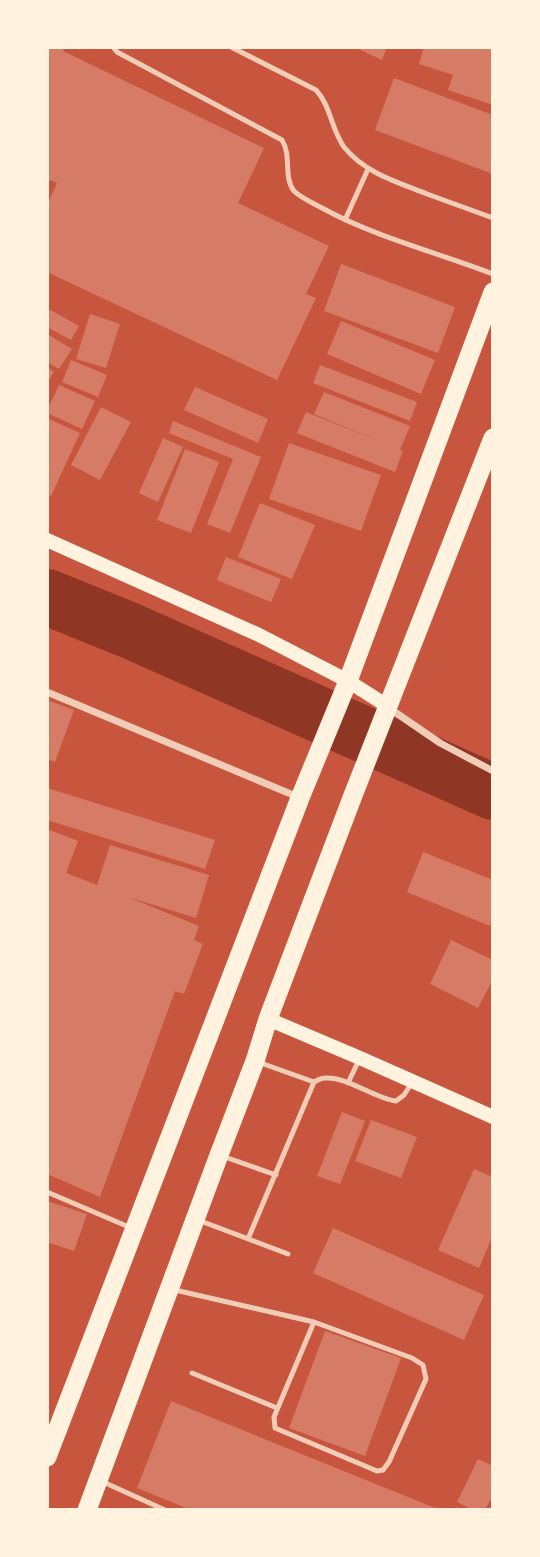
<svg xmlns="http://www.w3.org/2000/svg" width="540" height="1557" viewBox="0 0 540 1557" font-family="Inter,sans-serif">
	<rect width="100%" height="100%" fill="#c8553d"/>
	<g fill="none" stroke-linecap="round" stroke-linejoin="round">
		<path stroke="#8f3625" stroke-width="56" d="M47,597L131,631L493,792"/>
	</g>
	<path fill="#d67c66" d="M47,47H65L63,51L264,148L238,203L329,246L306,294L316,298L277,380L47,272V205L57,183L47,179Z
		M354,47H387L382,60Z
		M424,47H493V105L448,90L453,75L419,64Z
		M394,78L493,115V174L375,130Z
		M341,264L455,307L438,353L324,311Z
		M47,308L79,326L71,340L47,327Z
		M90,314L120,324L106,368L76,359Z
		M341,321L435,360L421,394L327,354Z
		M47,334L72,349L59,369L47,362Z
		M71,360L107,375L98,397L62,382Z
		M320,365L417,402L410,421L313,383Z
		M47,367L54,372L47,383Z
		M59,385L95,401L82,429L47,413V410Z
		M195,387L268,419L258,443L184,410Z
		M324,392L410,426L400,450L403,451L395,472L297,433L306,412L378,441L314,414Z
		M101,407L131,422L100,480L71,465Z
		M47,418L80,433L51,496L47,494Z
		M173,421L261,457L230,533L207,524L233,459L169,433Z
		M163,438L183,447L158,502L139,493Z
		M289,443L381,475L361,531L269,499Z
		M185,449L219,462L191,533L157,520Z
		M260,503L315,525L292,579L238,557Z
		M226,557L281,579L271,602L217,580Z
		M47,700L74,710L55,762L47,759Z
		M47,788L215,840L205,869L47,820Z
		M47,829L78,841L66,873L97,885L110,845L209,875L196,918L128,897L199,926L194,940L203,944L184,994L175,991L100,1197L47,1174Z
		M423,852L493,880V919L490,926L407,892Z
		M451,940L493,960V979L478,1008L430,984Z
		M342,1112L365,1121L340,1184L317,1176Z
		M371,1120L417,1137L401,1178L355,1161Z
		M474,1169L493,1177V1235L479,1268L438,1250Z
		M47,1201L87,1214L74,1251L47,1242Z
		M333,1228L484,1295L464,1340L313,1273Z
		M325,1331L401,1358L365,1456L289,1428Z
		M171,1401L440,1510H191L137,1488Z
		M478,1459L493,1466V1495L485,1510H473L457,1502Z"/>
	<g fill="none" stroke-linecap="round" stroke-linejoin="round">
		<path stroke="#f1ccb7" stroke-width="5" d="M113,47L117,52L282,140C292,156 283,177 294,191C301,198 313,203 322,208C375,237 436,252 493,274
			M231,47L316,90C331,106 331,129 344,147C365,173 397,182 427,194C449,202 471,210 493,218
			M345,220L368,169
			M258,1062L314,1082
			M348,1083L359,1060
			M222,1156L276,1175
			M47,1192L129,1227
			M198,1220L288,1254
			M248,1239L314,1082C318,1080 321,1078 325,1078C346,1076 374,1098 396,1101L404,1095L411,1084
			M175,1290L314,1322L412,1358L423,1365L426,1379L389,1462L383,1470L377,1471L275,1428L274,1417L314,1322
			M192,1373L277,1408
			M101,1481L165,1510"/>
		<path stroke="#f1ccb7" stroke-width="7" d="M47,692L298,797
			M389,708L440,743L493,771"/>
		<path stroke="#fff3e0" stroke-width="14" d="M47,540L257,634L348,681L389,707
			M268,1019L360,1058L493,1117"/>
		<path stroke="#fff3e0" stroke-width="19" d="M47,1457L300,798L348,681L493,292
			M87,1510L219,1155L255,1061L268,1019L352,798L493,438"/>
	</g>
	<rect width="540" height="1557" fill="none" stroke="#fff3e0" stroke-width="98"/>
</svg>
